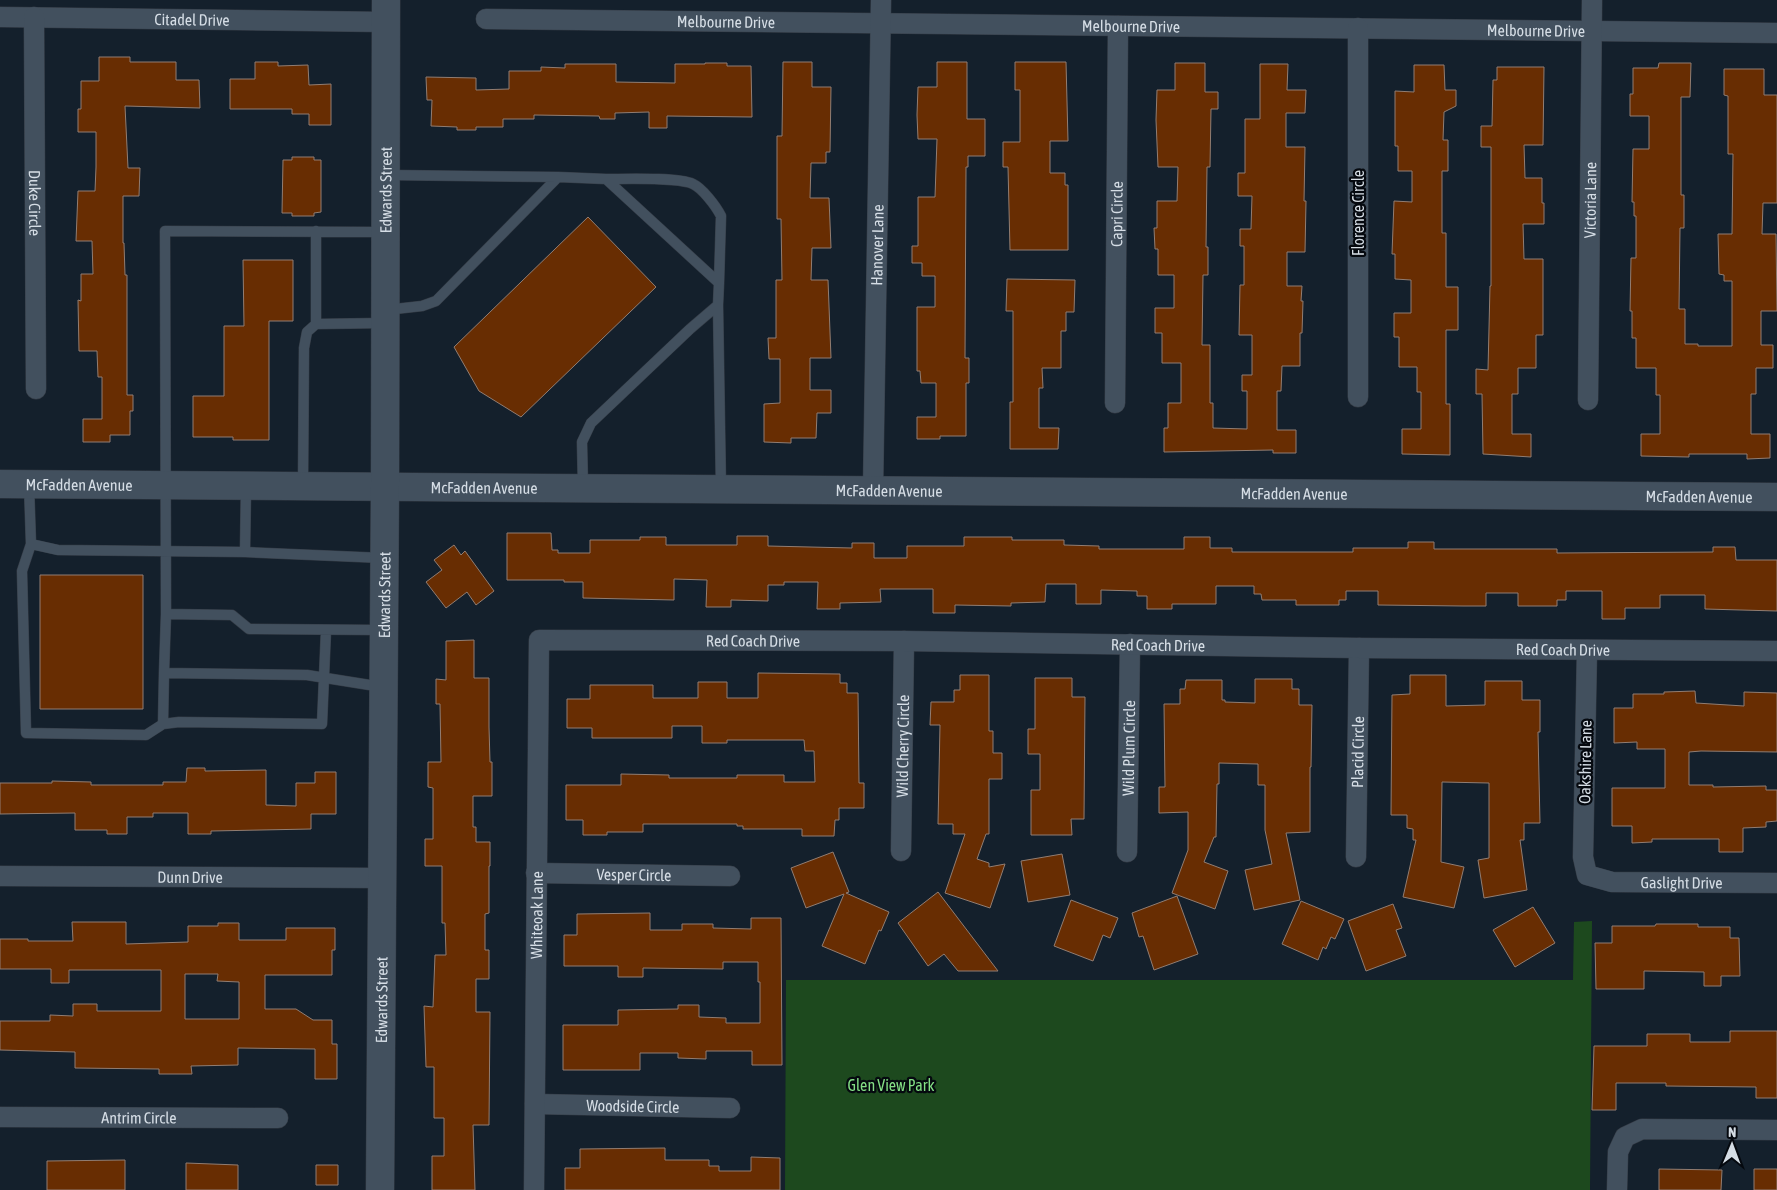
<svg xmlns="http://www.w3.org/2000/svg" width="1777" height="1190" viewBox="0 0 1777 1190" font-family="'Asap Condensed',sans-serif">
	<rect width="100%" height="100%" fill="#14202c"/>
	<path fill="#1d491e" d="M1592,921L1590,1190H785L786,980H1573L1574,922Z"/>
	<path fill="#682d02" stroke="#917d72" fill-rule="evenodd" d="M99,57H130V62H176V80H199L200,108L125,106L128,168H140L139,196H123V243H124L125,275H127V395H133V411H130V435H110V442H83V419H102V377H98L97,351H79L78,300L81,301V274H93L92,241H76L78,191H95L96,167V132H78V109H81V81H99Z
		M255,62H278V66L308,65L309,85L331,84V125H309V114H292V109H230V79H255Z
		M783,62H812V87H831L830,152H826V163H811L810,198H829L831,248H812L811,280H828L831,358H810V390H831V413H817L816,438H791V443L764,442V404L780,403V359H769L768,338H776V280H782L781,219H777V136H782Z
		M937,62H967V119H985V156H968V167H966L965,358H969V383H966V436H940V439H917V417H936V383H921L920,371H917V307H935V276H922V263H912V246H918V197H935L937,139H918L917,115L918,87H937Z
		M1015,62H1066L1068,141H1050V173H1065V185H1068V250H1010L1008,167H1003V142H1020V90H1015Z
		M705,63H727V66H751L752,117L667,116V128H649V112L615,113V119H600L599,116L534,115V119H503V127H476V130H457V127L431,126L432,100H427L426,77L476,78V90L509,89V71H541V67L565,68V64H616V82L675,83V64H705Z
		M1175,63H1205V92H1218V109H1211L1210,167H1207L1206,247H1208V275H1203L1202,345H1210V403H1213V428L1247,429V391H1242V375H1252V335H1239L1240,285H1244V246H1240V229H1251L1252,196H1238V173H1245V119H1260V64H1288L1287,90H1306L1305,113H1286V147H1305L1304,201H1306L1305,252H1287V286H1302L1301,301H1303L1302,333H1300V366H1282L1281,391H1277V430H1296V453H1273V450L1164,452V428H1168V403H1181V363H1162V333H1155V308H1174V275H1158V249H1155L1154,228H1157V201H1177L1178,167H1158L1156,120L1157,90H1175Z
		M1659,63H1691L1690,97H1681V195H1684V228H1680L1679,309H1685V344H1698V346H1732V281H1724V275L1719,274L1718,234H1732L1733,154H1728V96L1724,95V69H1764V95H1777V203H1763L1762,234H1776L1777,311H1761V345H1773V368H1756V394H1751V434H1770V458L1747,459V454H1689V457L1641,456V434H1660V395H1656V368H1636V338H1632V311H1630L1631,258H1636V216H1634V202H1632L1633,149H1649V116H1630V94H1633V68H1658Z
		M1414,65H1444L1445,90H1456V106L1444,112L1443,140H1448V171H1442V233H1446V287H1458V330H1446V404H1450V455L1402,454V429H1421V392H1417V367H1399V337H1394V313H1411V280L1395,279V254H1392L1394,201L1412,202V171H1398V146H1395V91L1414,92Z
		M1497,67H1544L1543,145H1524L1525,178H1542V203H1544V224H1523L1524,259H1543V335H1536V368H1518V394H1512V434H1531V457L1483,454L1482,394H1476V369L1488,370L1490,286H1491V147H1481V126H1492L1493,80H1497Z
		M292,157H314V160H321V212L314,213V216H292V213H282L283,160H292Z
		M588,217L656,287L521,417L479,391L454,347Z
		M243,260H293V321H269V440H233V437H193V396H224V326H244Z
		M1007,279L1075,280L1074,312H1066V331H1061V368H1042L1043,388H1039V428H1059L1058,449H1010V402H1013V311H1006Z
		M507,533H551L552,550H558V553H590V540H640V537H666V545H737V536H768V546L852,548V543H874V558H907V546H964V537H1012V540H1064V545L1099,546V549H1184V537H1210V548H1232V552H1353V548H1408V542H1434V549H1557V553L1713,552V547H1735L1736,560H1777V611L1705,609V595H1660V608H1625V619H1602V591H1566V600H1557V606H1518V593H1486V606H1463L1378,605V591H1346V600H1339V605H1296V600H1262L1261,594H1254V586H1216V604H1172V609H1147V596H1137V591L1101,590V604H1076V584H1046L1045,602L1011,603V606L955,605V613H933V589H880L881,602L840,603V609H817L818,582H784V585H768V601L731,600V607H706L707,580L674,579V600L583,598V582H564V580H507Z
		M454,545L461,555L465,551L494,591L476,605L467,592L446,608L426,582L442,570L434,560Z
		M40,575H143V709H40Z
		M474,640V678H489V727L490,762H492V796H473V827H476V842H490V866H489V913L485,914V950H489V979H476V1012H490L489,1125H473L475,1190H432V1156H444V1118H434V1067H426L424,1006L433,1007L435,955H446L445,923H442V866H425V839H433V788L428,787V762H441L440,704H436V679L446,680V641Z
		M758,673L840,674V683H847V693H858L859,783H864V808H839V820H835L834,836H802V829H743V826H737V824H643V832H607V835H583V820H566V785H621V774L669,775V778H737V775H784V782H815L814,751H805L804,740H727V743H702V726H672V738H592V728H567V699H590V685H653V698H698V682H727V698H758Z
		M960,675H989V731H993V753H1002V779H989V834H986L977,859L989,863V867L1005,864L990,908L945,893L965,834H953V824H938L940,725H930L931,702H954V690H960Z
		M1410,675H1446V706L1485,705V681H1522V700H1540V732H1538L1540,823H1524V840H1520L1527,890L1484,898L1478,860L1489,858V783L1442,782L1441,862L1464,867L1454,908L1403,897L1416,840H1413V829L1407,828V815H1391L1392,695L1410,694Z
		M1035,678H1072V697H1085L1084,819H1071L1072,835H1031V790H1040V754H1028V729H1035Z
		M1255,679H1292V689H1299V705H1312L1311,767H1310V832L1286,833L1300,900L1254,910L1245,870L1272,864L1265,830V785H1258V764L1219,763V784H1217L1216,837H1214L1204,862L1228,871L1215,909L1172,893L1188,850V812L1159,813V787H1165L1164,704H1180V689H1185L1186,680H1222V700H1225V702L1255,703Z
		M1695,691L1696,703L1744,706V692L1777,693V752L1701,751L1689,752V785H1713V787L1766,786V790H1777V821L1766,822V827L1743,828V852H1719V839H1652V842L1632,843V826H1612V788H1665V749H1637V742L1614,743V708H1633V694H1664V692Z
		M187,768H205V771L266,770V805L296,806V783H315V772H336V814H311V829L211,831V834H188V813H153V817H127V834H107V830H75V813L0,814V783H52V781L91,782V785H163V782H186Z
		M833,852L849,892L846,893L889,912L881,931L879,930L865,964L822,946L844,894L806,908L791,868Z
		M1062,854L1070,895L1028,902L1021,861Z
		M938,892L998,971H958L944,954L928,966L898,923Z
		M1177,896L1198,954L1154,970L1143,936L1139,937L1132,913Z
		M1071,900L1118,918L1110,938L1103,935L1093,961L1054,946Z
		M1301,901L1344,919L1335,939L1331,937L1326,949L1323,947L1318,960L1282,944Z
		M1393,904L1402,928L1396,930L1406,956L1366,971L1348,921Z
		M1533,907L1555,943L1515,967L1493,930Z
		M650,913V930H682V924H713V928L751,929V918H781L782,1065H752V1051H706V1059L678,1058V1053H640V1070H563V1025H618V1010L678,1009V1005H699V1017L726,1018V1023H760V982H758V962H723V969L643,968V977H618V966H564V935H577V914Z
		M72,922H126V944L188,942V926H218V923H239V940H286V928H335V950H332V975H265V1009H296L313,1020H332V1044H337V1079H315V1049L238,1048V1065L191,1066L192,1074H159V1069L75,1068V1052L0,1050V1021H50V1015L73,1016V1004H97V1011H161V970H69V983H51V969H0V939H28V941H73ZM185,974H218L217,981L239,982V1019H185Z
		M1656,924H1698V927H1730V938H1739L1740,976H1721V986H1704V972L1644,971V989H1596L1595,943H1612V926H1655Z
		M1730,1031H1777V1098H1756V1087L1666,1086V1083H1616V1110H1592L1594,1046H1647V1034H1690V1042H1730Z
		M665,1148V1160H709V1166H719V1171H751V1157L780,1158V1190H565V1168H580V1149Z
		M125,1160V1190H47V1161Z
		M186,1163L238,1165V1190H186Z
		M316,1165H338V1185H316Z
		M1659,1169L1722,1170L1721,1190H1659Z
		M1754,1169H1777V1190H1754Z"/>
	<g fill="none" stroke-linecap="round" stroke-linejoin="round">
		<defs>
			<path id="lane" d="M387,175L558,177
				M606,179C625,179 678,177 693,184C702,188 716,206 721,216L719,283
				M316,231V324
				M718,305L721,489
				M386,310L422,306L436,301L558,177L606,179L719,283L718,305L690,329L591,423L582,442L583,487
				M29,485L31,544L22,571L26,733L146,735L163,724L179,722L322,724L326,630
				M303,485L304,348L307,332L316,324L384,323
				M246,487L245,552L383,558
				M31,544L58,550L245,552
				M166,614L232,615L249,629L383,630
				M382,687L307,675L164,673L166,614L165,231L384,232
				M163,724L164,673"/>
			<g id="street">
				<path id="s1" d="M0,17L386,22"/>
				<path id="s2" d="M34,17L36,389"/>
				<path id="s3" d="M486,19L1777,33"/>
				<path d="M1358,397V28"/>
				<path id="s4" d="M1588,400L1592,0"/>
				<path id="s5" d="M1115,403L1118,26"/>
				<path id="s6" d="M873,490L881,0"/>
				<path id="s7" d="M1587,650L1583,857L1587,875L1612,882L1777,883"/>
				<path id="s8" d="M901,851L904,641"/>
				<path id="s9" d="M1127,852L1130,644"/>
				<path id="s10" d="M1356,857L1359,648"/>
				<path id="s11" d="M536,873L730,876"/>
				<path id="s12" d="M0,876L381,878"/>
				<path id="s13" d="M535,1104L730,1108"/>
				<path id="s14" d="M0,1117L278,1118"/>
				<path id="s15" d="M534,1190L539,640L904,641L1359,648L1777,651"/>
				<path d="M1617,1190L1618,1152L1625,1137L1642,1129L1777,1130"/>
			</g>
			<g id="secondary">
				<path id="s16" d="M0,484L1777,497"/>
				<path id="s17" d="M380,1190L385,486L386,0"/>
			</g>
		</defs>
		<use href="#lane" stroke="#353c46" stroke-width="11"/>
		<use href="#street" stroke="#353c46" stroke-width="21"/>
		<use href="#secondary" stroke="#353c46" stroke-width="29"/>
		<use href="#lane" stroke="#42505e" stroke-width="10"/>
		<use href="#street" stroke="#42505e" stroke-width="20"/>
		<use href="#secondary" stroke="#42505e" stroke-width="28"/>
	</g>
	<g text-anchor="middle" stroke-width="4.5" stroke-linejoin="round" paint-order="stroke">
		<g font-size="16" fill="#d5dde5" stroke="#05090f">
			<text dy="6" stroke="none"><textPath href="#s1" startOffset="192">Citadel Drive</textPath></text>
			<text dy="6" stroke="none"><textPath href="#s3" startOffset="240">Melbourne Drive</textPath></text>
			<text dy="6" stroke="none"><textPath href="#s3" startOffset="645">Melbourne Drive</textPath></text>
			<text dy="6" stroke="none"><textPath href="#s3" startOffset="1050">Melbourne Drive</textPath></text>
			<text dy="6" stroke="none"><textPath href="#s17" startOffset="1000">Edwards Street</textPath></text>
			<text dy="6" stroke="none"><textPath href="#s4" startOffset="200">Victoria Lane</textPath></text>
			<text dy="6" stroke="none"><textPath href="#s2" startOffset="186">Duke Circle</textPath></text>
			<text transform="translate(1358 213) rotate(-90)" y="6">Florence Circle</text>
			<text dy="6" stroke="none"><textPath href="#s5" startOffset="189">Capri Circle</textPath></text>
			<text dy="6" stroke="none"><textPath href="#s6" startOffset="245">Hanover Lane</textPath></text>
			<text dy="6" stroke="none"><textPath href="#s16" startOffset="79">McFadden Avenue</textPath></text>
			<text dy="6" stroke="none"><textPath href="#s16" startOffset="484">McFadden Avenue</textPath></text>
			<text dy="6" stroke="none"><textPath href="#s16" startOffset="889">McFadden Avenue</textPath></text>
			<text dy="6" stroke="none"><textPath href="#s16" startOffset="1294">McFadden Avenue</textPath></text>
			<text dy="6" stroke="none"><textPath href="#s16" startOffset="1699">McFadden Avenue</textPath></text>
			<text dy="6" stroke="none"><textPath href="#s17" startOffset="595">Edwards Street</textPath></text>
			<text dy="6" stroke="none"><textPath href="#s15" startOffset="764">Red Coach Drive</textPath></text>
			<text dy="6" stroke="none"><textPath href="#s15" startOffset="1169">Red Coach Drive</textPath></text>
			<text dy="6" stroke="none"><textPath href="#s15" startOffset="1574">Red Coach Drive</textPath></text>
			<text dy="6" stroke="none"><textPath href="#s8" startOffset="105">Wild Cherry Circle</textPath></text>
			<text dy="6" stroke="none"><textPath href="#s9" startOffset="104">Wild Plum Circle</textPath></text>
			<text dy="6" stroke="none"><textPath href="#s10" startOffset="105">Placid Circle</textPath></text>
			<text transform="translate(1585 762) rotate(-89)" y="6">Oakshire Lane</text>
			<text dy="6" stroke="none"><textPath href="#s11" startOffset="98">Vesper Circle</textPath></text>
			<text dy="6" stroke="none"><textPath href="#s12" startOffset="190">Dunn Drive</textPath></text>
			<text dy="6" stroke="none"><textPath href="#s7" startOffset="321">Gaslight Drive</textPath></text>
			<text dy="6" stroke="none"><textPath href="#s15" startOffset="275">Whiteoak Lane</textPath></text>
			<text dy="6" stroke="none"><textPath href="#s17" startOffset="190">Edwards Street</textPath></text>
			<text dy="6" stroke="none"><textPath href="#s13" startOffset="98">Woodside Circle</textPath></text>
			<text dy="6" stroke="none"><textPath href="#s14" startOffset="139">Antrim Circle</textPath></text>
		</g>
		<g font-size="16" fill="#84df85" stroke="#05090f">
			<text x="891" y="1091">Glen View Park</text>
		</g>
	</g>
	<g transform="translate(1732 1145) rotate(1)" stroke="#05090f" stroke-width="4" paint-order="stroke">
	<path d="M0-4L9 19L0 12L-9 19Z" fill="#d5dde5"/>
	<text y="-8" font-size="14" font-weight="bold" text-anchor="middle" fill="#d5dde5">N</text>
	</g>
</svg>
